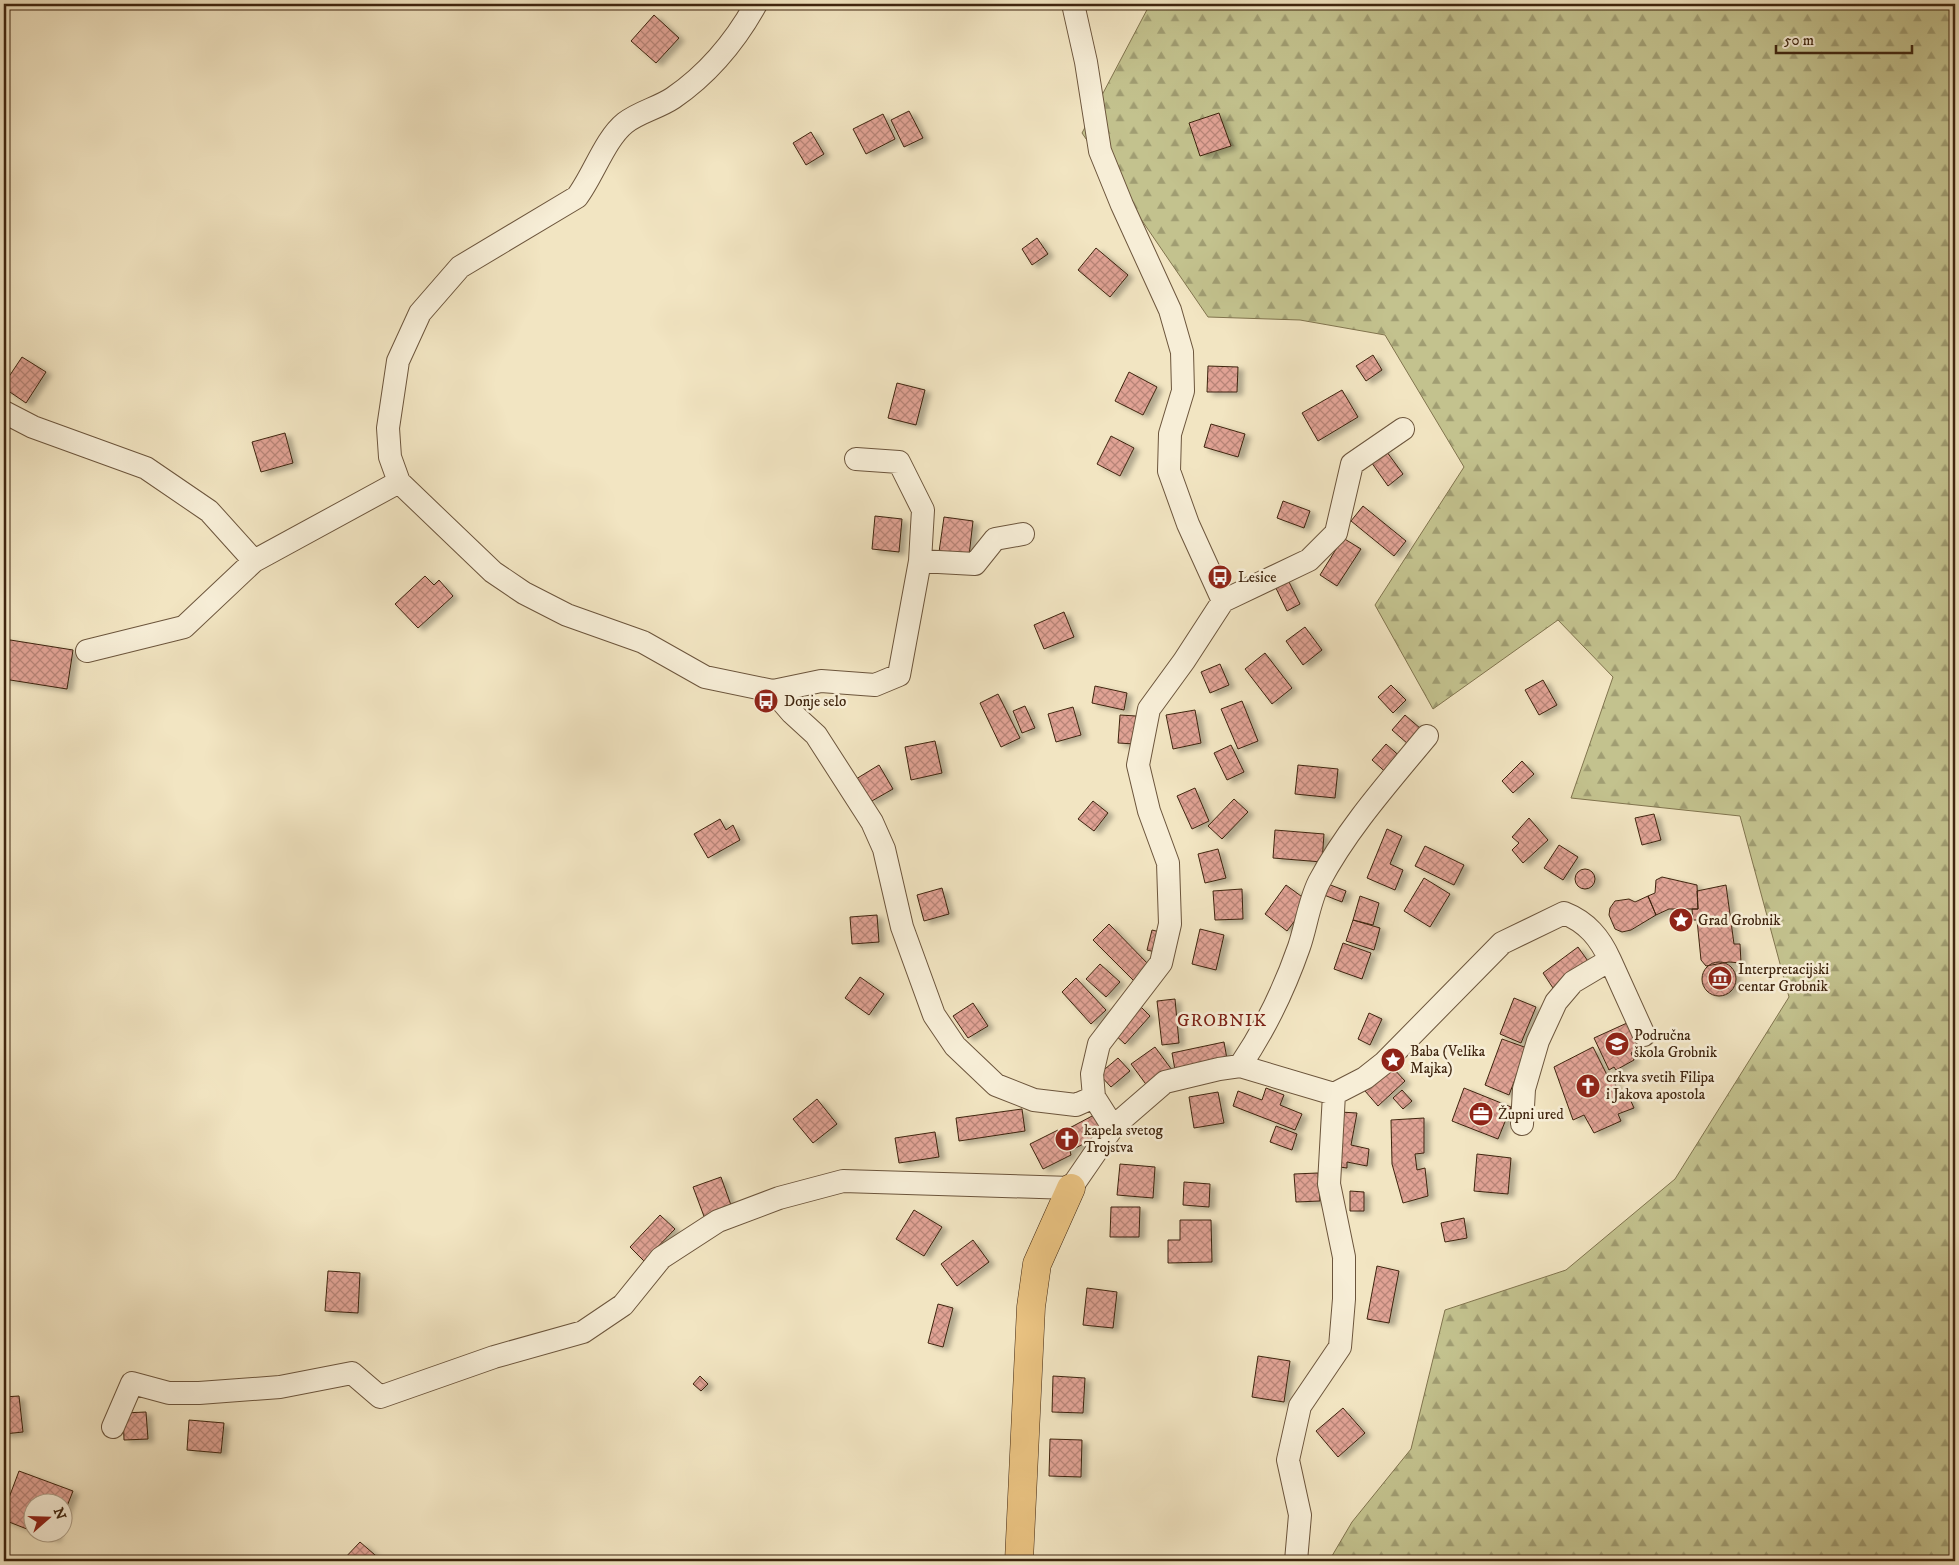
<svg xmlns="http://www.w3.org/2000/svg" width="1959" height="1565" viewBox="0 0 1959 1565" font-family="'IM FELL DW Pica',serif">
	<defs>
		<pattern id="forest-firs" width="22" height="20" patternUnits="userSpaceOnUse" patternTransform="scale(1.25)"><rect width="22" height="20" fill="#c3c28e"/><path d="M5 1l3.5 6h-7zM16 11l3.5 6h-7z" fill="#a09d72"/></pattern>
		<pattern id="building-cross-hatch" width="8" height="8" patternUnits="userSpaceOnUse" patternTransform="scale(1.25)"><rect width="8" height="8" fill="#e0a294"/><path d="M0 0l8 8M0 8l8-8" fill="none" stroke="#b78477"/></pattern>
		<filter id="shadow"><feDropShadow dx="5.5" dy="3" stdDeviation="2.5" flood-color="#0004"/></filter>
	</defs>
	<rect width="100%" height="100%" fill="#f2e5c2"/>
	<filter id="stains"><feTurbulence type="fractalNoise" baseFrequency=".004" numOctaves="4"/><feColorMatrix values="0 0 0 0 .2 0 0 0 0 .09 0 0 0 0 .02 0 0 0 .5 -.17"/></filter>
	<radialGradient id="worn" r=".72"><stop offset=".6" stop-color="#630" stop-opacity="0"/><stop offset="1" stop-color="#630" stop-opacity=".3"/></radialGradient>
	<path fill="url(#forest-firs)" stroke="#81744e" d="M1150,4H1955V1561H1329L1352,1522L1411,1449L1445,1310L1566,1270L1675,1179L1789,997L1740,816L1571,798L1613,677L1558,620L1433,709L1375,605L1464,467L1385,335L1300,320L1208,317L1082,133Z"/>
	<path fill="url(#building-cross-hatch)" stroke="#3f250f" filter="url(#shadow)" d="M654,15L679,38L656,63L631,41Z
		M909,111L923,138L904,147L891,120Z
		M1219,113L1231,146L1200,156L1189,123Z
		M883,114L895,139L866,154L853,129Z
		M811,132L824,154L806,165L793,143Z
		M1037,238L1048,254L1032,265L1022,249Z
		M1096,248L1128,275L1110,297L1078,270Z
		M1373,355L1382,370L1366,381L1356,366Z
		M22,357L46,372L26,403L4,388V384Z
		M1208,366L1238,367L1237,392H1207Z
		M1129,372L1157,387L1143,415L1115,401Z
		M897,383L925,390L916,425L888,418Z
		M1342,390L1358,417L1318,441L1302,413Z
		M1211,424L1245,434L1238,457L1204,447Z
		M285,433L293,463L261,472L252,442Z
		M1111,436L1134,448L1120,476L1097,464Z
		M1384,448L1403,474L1388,486L1369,459Z
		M1283,501L1310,511L1304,528L1277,518Z
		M1363,506L1406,541L1394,556L1351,521Z
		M875,516L902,519L899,552L872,549Z
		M944,517L973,521L969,556L939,552Z
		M1343,538L1361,549L1337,586L1320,575Z
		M425,576L434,585L439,580L453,596L418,628L395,604Z
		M1287,578L1300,604L1287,611L1274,584Z
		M1064,612L1074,637L1044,649L1034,625Z
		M1305,627L1322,650L1303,665L1286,641Z
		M4,639L73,650L67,689L4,679Z
		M1265,653L1292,688L1272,704L1245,669Z
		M1220,664L1229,685L1210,693L1201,672Z
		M1543,680L1557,705L1539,715L1525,690Z
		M1391,685L1406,700L1393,713L1378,697Z
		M1095,686L1127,693L1124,710L1092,703Z
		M998,694L1020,738L1001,747L980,703Z
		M1242,701L1258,741L1238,749L1221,709Z
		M1025,706L1035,728L1022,733L1013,711Z
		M1073,707L1081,735L1056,742L1048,714Z
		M1195,710L1201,743L1173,749L1166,715Z
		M1120,715L1136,716L1135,744L1118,743Z
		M1405,715L1421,729L1408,744L1392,730Z
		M935,741L942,773L911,780L905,747Z
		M1386,744L1404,760L1390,776L1372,760Z
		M1231,745L1244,772L1227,780L1214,753Z
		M1522,761L1534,774L1513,793L1502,781Z
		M879,765L893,789L870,802L856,779Z
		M1298,765L1338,769L1335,798L1295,794Z
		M1195,788L1209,821L1192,829L1177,796Z
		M1234,799L1248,812L1222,839L1208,826Z
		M1093,801L1108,813L1094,831L1078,819Z
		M1654,814L1661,840L1642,845L1635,818Z
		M1529,818L1548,840L1523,863L1512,850L1519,843L1512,837Z
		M720,819L726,830L733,825L740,840L708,858L694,834Z
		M1387,829L1402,836L1390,864L1403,870L1395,890L1367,878Z
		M1275,830L1324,834L1322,862L1273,858Z
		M1559,845L1578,857L1563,880L1544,868Z
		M1425,846L1464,865L1454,885L1415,866Z
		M1218,849L1226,878L1205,883L1198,854Z
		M1575 879a10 10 0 1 1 20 0a10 10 0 1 1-20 0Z
		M1662,877L1697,885L1698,909H1669L1656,915L1648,896L1655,893L1656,880Z
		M1424,878L1450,894L1430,927L1404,911Z
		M1328,884L1346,891L1342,902L1324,895Z
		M1286,885L1309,902L1287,931L1265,914Z
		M1726,885L1734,944H1740L1741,963L1729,962L1706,966L1701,960L1697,920H1693L1692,909H1698L1697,891Z
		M942,888L949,914L924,921L917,895Z
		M1242,889L1243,919L1215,920L1213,891Z
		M1360,896L1379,903L1373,925L1353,920Z
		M1648,896L1656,915L1631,930L1622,932L1615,929L1609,915L1610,908L1615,901L1629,899L1635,902Z
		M877,915L879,942L852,944L850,917Z
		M1353,920L1380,928L1374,950L1346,941Z
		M1109,924L1150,966L1134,981L1093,940Z
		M1200,929L1224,935L1216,970L1192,964Z
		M1152,930L1164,933L1159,953L1147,950Z
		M1343,943L1371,953L1362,979L1334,969Z
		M1578,947L1590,964L1553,988L1543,973Z
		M1702 979a17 17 0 1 1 34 0a17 17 0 1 1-34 0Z
		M1100,964L1120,982L1106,997L1086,979Z
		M860,977L884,994L869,1015L845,998Z
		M1076,978L1106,1010L1091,1024L1062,992Z
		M1514,998L1536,1007L1521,1043L1500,1034Z
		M1175,999L1179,1043L1162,1045L1157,1001Z
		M973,1003L988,1026L968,1038L953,1016Z
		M1139,1005L1150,1016L1125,1044L1113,1033Z
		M1369,1013L1382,1019L1370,1045L1358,1039Z
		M1627,1023L1639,1049L1631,1053L1634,1060L1616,1070L1614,1067L1609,1070L1594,1038Z
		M1502,1039L1527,1048L1509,1095L1485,1085Z
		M1224,1042L1227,1059L1175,1070L1172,1053Z
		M1155,1047L1172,1070L1148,1087L1131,1064Z
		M1593,1047L1610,1081L1614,1080L1618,1093L1626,1090L1634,1108L1618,1114L1621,1121L1594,1133L1584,1115L1573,1120L1554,1067Z
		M1118,1058L1130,1071L1111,1087L1099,1074Z
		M1392,1067L1405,1081L1378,1106L1365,1091Z
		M1266,1088L1284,1095L1280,1105L1302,1114L1295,1130L1233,1106L1238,1091L1262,1100Z
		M1464,1088L1511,1107L1498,1139L1452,1121Z
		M1402,1090L1412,1101L1403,1109L1393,1098Z
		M1218,1092L1224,1123L1194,1128L1189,1097Z
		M817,1099L837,1124L813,1143L793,1119Z
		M1022,1109L1025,1131L959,1141L956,1118Z
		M1340,1112L1357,1113L1351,1145L1369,1149L1367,1166L1347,1162V1168L1332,1166Z
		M1094,1115L1104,1133L1070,1151L1071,1155L1043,1169L1030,1144L1058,1130L1060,1133Z
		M1424,1118V1153L1415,1154L1417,1170L1425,1168L1428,1196L1403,1203L1392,1164L1391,1120Z
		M1276,1126L1297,1134L1292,1150L1270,1142Z
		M935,1132L939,1157L899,1163L895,1138Z
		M1477,1154L1511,1158L1508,1194L1474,1191Z
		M1120,1164L1155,1167L1153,1198L1117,1195Z
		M1318,1173L1320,1201L1296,1202L1294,1174Z
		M721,1177L732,1208L705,1219L693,1187Z
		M1184,1182L1210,1184L1209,1207L1183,1205Z
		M1350,1191L1364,1192V1211H1350Z
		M1111,1207H1140L1139,1237H1110Z
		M914,1210L942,1227L924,1256L896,1239Z
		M660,1215L675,1229L644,1261L630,1247Z
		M1464,1218L1467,1238L1445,1242L1441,1223Z
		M1180,1220H1211L1212,1262L1168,1263V1240H1180Z
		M973,1240L989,1262L957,1286L941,1264Z
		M1377,1266L1399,1271L1389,1323L1367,1319Z
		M328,1271L360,1273L358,1313L325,1311Z
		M1087,1288L1117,1292L1113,1328L1083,1325Z
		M938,1304L953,1308L943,1347L928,1343Z
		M1258,1356L1290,1361L1284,1402L1252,1397Z
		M700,1376L708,1384L701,1391L693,1384Z
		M1053,1376L1085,1378L1083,1413L1052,1412Z
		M19,1396L23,1432L4,1434V1397Z
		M1343,1408L1365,1433L1338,1457L1316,1431Z
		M146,1412L148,1439L124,1440L123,1413Z
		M189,1420L224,1423L221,1453L187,1450Z
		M1050,1439L1082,1440L1081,1477L1049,1476Z
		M19,1471L73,1491L62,1519V1502H32V1531L4,1520V1511Z
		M36,1532H57L55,1539Z
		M360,1542L382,1561H342Z"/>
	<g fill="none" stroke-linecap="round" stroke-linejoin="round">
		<defs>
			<path id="minor" d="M756,4C736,40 708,74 673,98C658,108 639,112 625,123C605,139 593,176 577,197L460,267L420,313L398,361L388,428L390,457L399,482L493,572L524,593L567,615L643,642L705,677L773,691L792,713L816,735L872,822L884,849L902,927L934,1015L955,1046L996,1085L1034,1100L1076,1105L1094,1097
				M4,412L33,427L146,468L209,511L254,561L399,482
				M856,459L899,462L923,510L920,561
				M1223,601L1309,560L1336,533L1352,464L1403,429
				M87,651L184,627L254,561
				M773,691L821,681L875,685L899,675L920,561L975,564L995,539L1023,534
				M1610,960L1644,1035
				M1240,1066L1334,1094L1365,1078L1384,1063L1502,943L1564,913C1587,922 1600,938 1610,960L1573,982L1556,1002L1538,1041L1524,1089L1522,1124
				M1113,1127L1165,1082L1219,1069L1240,1066C1265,1029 1284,990 1299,947C1306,927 1309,902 1319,882C1347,829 1389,782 1427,736
				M113,1427L132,1383L169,1393H199L280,1387L352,1373L380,1397L494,1357L583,1332L623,1305L661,1258L718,1221L779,1198L843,1181L1071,1188L1113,1127L1094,1097L1092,1074L1099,1044L1161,963L1170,924L1168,863L1149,811L1138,765L1149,709L1184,661L1223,601L1188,524L1169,471L1170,434L1183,391L1182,352L1170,310L1122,205L1100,151L1086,62L1073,4
				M1296,1561L1300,1515L1288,1460L1300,1406L1340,1347L1344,1299V1257L1329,1184L1334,1094"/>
			<path id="major" d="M1019,1561L1031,1307L1037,1264L1071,1188"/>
		</defs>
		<use href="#minor" stroke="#6c553c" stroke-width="24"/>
		<use href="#major" stroke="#3f250f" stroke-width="29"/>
		<use href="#minor" stroke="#f7eed7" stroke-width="22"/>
		<use href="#major" stroke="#e9c281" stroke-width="28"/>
	</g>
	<defs>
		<symbol id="bus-disc" viewBox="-11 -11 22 22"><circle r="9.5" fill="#8f2418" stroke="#f7eed7"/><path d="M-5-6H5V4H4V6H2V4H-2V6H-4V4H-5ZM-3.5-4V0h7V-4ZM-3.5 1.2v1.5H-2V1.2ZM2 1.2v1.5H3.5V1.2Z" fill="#fff"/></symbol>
		<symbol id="sight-disc" viewBox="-11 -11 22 22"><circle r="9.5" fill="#8f2418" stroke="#f7eed7"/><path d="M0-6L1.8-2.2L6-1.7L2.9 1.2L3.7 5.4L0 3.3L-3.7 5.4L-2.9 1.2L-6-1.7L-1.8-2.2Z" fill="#fff"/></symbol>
		<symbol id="museum-disc" viewBox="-11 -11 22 22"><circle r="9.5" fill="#8f2418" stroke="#f7eed7"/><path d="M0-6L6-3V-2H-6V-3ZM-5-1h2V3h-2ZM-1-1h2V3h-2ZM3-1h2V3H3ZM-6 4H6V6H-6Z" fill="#fff"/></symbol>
		<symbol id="school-disc" viewBox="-11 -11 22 22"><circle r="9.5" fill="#8f2418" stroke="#f7eed7"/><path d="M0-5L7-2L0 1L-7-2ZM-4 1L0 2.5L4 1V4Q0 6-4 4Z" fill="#fff"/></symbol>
		<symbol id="church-disc" viewBox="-11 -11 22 22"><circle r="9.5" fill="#8f2418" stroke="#f7eed7"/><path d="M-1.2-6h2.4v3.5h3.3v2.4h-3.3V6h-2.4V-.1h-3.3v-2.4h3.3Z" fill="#fff"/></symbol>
		<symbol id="office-disc" viewBox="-11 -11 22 22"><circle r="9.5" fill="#8f2418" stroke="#f7eed7"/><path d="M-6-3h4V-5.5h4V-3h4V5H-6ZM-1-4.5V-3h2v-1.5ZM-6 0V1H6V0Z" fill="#fff"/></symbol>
	</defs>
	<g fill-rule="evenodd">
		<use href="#bus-disc" x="1206" y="563" width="28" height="28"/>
		<use href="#bus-disc" x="752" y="687" width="28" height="28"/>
		<use href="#sight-disc" x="1667" y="906" width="28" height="28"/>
		<use href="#museum-disc" x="1706" y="964" width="28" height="28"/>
		<use href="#school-disc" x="1603" y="1030" width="28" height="28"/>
		<use href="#sight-disc" x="1379" y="1046" width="28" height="28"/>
		<use href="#church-disc" x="1574" y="1072" width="28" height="28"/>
		<use href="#office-disc" x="1467" y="1100" width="28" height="28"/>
		<use href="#church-disc" x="1053" y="1125" width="28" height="28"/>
	</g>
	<g text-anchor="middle" stroke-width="5" stroke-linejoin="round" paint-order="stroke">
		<g font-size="15" fill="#3f250f" stroke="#f7eed7" text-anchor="start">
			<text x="1238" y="582">Lesice</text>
			<text x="784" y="706">Donje selo</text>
			<text x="1698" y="925">Grad Grobnik</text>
			<text x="1738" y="974">Interpretacijski<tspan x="1738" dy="17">centar Grobnik</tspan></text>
			<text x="1634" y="1040">Područna<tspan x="1634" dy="17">škola Grobnik</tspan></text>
			<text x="1410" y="1056">Baba (Velika<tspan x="1410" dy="17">Majka)</tspan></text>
			<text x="1606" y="1082">crkva svetih Filipa<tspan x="1606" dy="17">i Jakova apostola</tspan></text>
			<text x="1498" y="1119">Župni ured</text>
			<text x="1084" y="1135">kapela svetog<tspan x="1084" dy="17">Trojstva</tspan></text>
		</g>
		<g font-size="18" letter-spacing="1" fill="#7a1f14" stroke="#f7eed7">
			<text x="1222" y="1026">GROBNIK</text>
		</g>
	</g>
	<rect width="1959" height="1565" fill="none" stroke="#f2e5c2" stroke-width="20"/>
	<rect x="5" y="5" width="1949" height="1555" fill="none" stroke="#3f250f" stroke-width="2.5"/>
	<rect x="10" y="10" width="1939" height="1545" fill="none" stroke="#3f250f"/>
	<g transform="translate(48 1518) rotate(70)"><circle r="24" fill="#f7eed7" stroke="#ad9e87"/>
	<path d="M0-4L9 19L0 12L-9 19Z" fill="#8f2418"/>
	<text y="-8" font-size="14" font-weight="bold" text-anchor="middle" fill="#3f250f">N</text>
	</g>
	<path d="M1776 45v8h136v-8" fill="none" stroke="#3f250f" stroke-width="2.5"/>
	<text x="1784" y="45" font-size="15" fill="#3f250f" stroke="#f7eed7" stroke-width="4" paint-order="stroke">50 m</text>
	<rect width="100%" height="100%" filter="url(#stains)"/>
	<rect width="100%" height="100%" fill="url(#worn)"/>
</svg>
